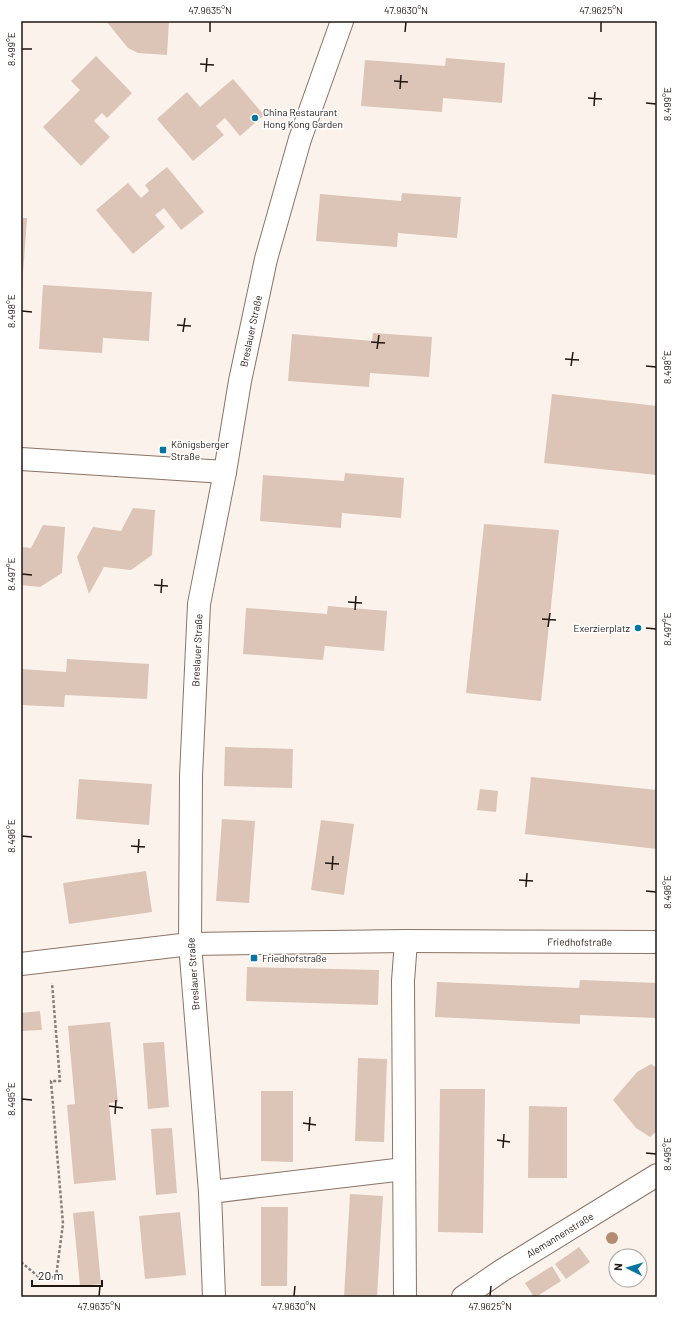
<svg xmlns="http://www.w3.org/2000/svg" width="678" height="1318" viewBox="0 0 678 1318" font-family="Barlow,sans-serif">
	<rect width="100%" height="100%" fill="#fcf2ec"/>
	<path fill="#dcc4b6" d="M106,21H169L167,55L138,53L128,48Z
		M96,56L132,93L107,118L102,113L94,121L110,137L81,166L43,127L80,90L71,81Z
		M446,58L505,63L502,103L443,98L442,112L361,106L365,60L445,66Z
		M233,79L264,115L240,136L225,118L216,126L224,135L193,161L157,119L187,92L200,107Z
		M167,167L204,212L181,230L164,208L155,215L165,227L133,254L96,210L128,183L141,198L149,191L145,185Z
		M402,193L461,197L457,238L398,233L397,247L316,241L320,194L401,201Z
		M21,218H27L22,287H21Z
		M43,285L152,292L149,341L103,338L102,353L39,349Z
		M373,333L432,337L429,377L370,373L369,387L288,381L292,334L372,341Z
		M552,394L657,406V475L544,463Z
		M345,473L404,478L401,518L342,513L341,528L260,521L263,475L344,481Z
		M133,508L155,510L152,555L131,570L104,567L89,594L77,557L93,527L121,531Z
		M484,524L559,530L541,701L466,693Z
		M43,525L65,527L62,573L40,587L21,585V547L31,548Z
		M328,606L387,611L384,651L325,646L323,660L243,654L246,608L327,614Z
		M67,659L149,664L147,699L65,695L64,707L21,705V669L66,672Z
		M225,747L293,749L292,788L224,786Z
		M531,777L657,790V849L525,834Z
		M79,779L152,784L149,825L76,819Z
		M480,789L498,791L496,812L477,810Z
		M222,819L255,821L249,903L216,901Z
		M321,820L354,824L344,895L311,890Z
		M146,871L152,912L69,924L63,883Z
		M247,967L379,970L378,1005L246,1001Z
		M580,980L657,983V1018L580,1015V1024L435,1017L437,982L579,988Z
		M40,1011L42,1030L21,1031V1013Z
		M110,1022L118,1102L109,1103L116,1180L74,1184L67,1105L75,1104L68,1026Z
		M164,1042L169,1107L148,1109L143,1043Z
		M358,1058L387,1059L384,1142L355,1141Z
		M651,1064L657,1068V1131L650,1137L636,1128L613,1100L637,1072Z
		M440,1089H485L483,1233L438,1232Z
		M261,1091H293V1162L261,1161Z
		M529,1106L567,1107V1178H528Z
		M172,1128L177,1193L156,1195L151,1129Z
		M350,1194L383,1196L377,1297H344Z
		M261,1207H288L287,1286H261Z
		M94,1211L101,1284L80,1286L73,1213Z
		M180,1212L186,1275L145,1279L139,1216Z
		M579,1247L590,1262L566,1279L555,1264Z
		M552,1266L561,1281L536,1297H534L525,1283Z"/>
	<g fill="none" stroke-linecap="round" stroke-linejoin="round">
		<defs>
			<g id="minor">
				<path d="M21,459L225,472"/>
				<path id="s1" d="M21,964L190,944L406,941L657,942"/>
				<path d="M210,1192L404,1169"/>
				<path id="s2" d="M214,1297L210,1192L190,944L191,776L199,604L225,472L240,381L266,259L300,139L342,21"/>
				<path d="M405,1297L403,981L406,941"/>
				<path id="s3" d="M463,1297L501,1271L657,1175"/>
			</g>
		</defs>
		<use href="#minor" stroke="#897467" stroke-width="24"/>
		<path stroke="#897f7a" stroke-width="2.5" stroke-dasharray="3 2" stroke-linecap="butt" d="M21,1262L40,1278L56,1277L63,1224L51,1081H60L52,983"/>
		<use href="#minor" stroke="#fff" stroke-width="22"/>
	</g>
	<circle fill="#b28d71" cx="612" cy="1238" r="6"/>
	<path fill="none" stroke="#1f1611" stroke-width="1.5" d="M210,32V22M405,32L406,22M601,32V22M22,49H32M200,64L214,65M206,72L207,58M394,81L408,82M400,89L401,75M588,98L602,99M646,103L656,104M594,106L595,92M22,311L32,312M177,325L191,326M183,332L185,318M371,342L385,343M377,349L379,335M565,359L579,360M571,366L573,352M646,366L656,367M22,574L32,575M154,585L168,586M161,593L162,579M348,602L362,603M355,610L356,596M542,619L556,620M548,627L550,613M646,628L656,629M22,836L32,837M131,846L145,847M138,853L139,839M325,863L339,864M332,870L333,856M519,880L533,881M526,887L527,873M646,891L656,892M22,1099L32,1100M109,1106L123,1108M115,1114L116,1100M303,1123L316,1125M309,1131L310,1117M497,1140L510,1142M503,1148L504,1134M646,1153L656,1154M99,1296L100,1286M294,1296L295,1286M490,1296L491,1286"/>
	<g fill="#0676a0" stroke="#fff" stroke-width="1.5">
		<circle cx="255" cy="118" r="4"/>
		<rect x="159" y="446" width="8" height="8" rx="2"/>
		<circle cx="638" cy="628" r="4"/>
		<rect x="250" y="954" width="8" height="8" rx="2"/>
	</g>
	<g text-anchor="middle" stroke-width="3" stroke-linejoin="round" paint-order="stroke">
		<g font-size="10" fill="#1f1611" stroke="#fff" text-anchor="start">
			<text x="263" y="116">China Restaurant<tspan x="263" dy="12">Hong Kong Garden</tspan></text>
			<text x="171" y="448">Königsberger<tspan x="171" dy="12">Straße</tspan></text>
			<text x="630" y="632" text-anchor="end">Exerzierplatz</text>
			<text x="262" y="962">Friedhofstraße</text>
		</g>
		<g font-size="10" fill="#1f1611" stroke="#fff">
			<text dy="4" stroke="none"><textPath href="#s2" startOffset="972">Breslauer Straße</textPath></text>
			<text dy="4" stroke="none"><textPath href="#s2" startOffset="648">Breslauer Straße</textPath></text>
			<text dy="4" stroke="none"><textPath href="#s1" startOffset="560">Friedhofstraße</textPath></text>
			<text transform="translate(193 974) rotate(-94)" y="4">Breslauer Straße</text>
			<text dy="4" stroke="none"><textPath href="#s3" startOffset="115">Alemannenstraße</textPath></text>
		</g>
	</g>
	<rect width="678" height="1318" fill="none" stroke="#ffffff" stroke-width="44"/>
	<g transform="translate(628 1268) rotate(275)"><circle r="19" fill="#ffffff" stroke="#a5a2a0"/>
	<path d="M0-3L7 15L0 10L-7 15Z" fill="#0676a0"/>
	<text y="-6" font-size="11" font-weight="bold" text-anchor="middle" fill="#1f1611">N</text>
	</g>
	<path d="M32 1280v6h70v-6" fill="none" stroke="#1f1611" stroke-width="2"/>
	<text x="38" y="1280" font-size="12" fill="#1f1611" stroke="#ffffff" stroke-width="3" paint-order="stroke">20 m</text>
	<rect x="22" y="22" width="634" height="1274" fill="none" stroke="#1f1611" stroke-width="1.5"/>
	<g font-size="10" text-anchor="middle" fill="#1f1611">
		<text x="210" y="14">47.9635°N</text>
		<text x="406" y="14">47.9630°N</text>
		<text x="601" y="14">47.9625°N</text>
		<text transform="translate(11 49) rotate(-90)" y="4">8.499°E</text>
		<text transform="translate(667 104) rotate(-90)" y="4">8.499°E</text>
		<text transform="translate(11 311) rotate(-90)" y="4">8.498°E</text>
		<text transform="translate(667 367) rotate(-90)" y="4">8.498°E</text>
		<text transform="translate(11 574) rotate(-90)" y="4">8.497°E</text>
		<text transform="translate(667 629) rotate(-90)" y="4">8.497°E</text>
		<text transform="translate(11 836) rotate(-90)" y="4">8.496°E</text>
		<text transform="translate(667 892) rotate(-90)" y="4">8.496°E</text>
		<text transform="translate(11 1099) rotate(-90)" y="4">8.495°E</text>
		<text transform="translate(667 1154) rotate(-90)" y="4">8.495°E</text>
		<text x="99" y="1310">47.9635°N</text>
		<text x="294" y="1310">47.9630°N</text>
		<text x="490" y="1310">47.9625°N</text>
	</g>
</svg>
